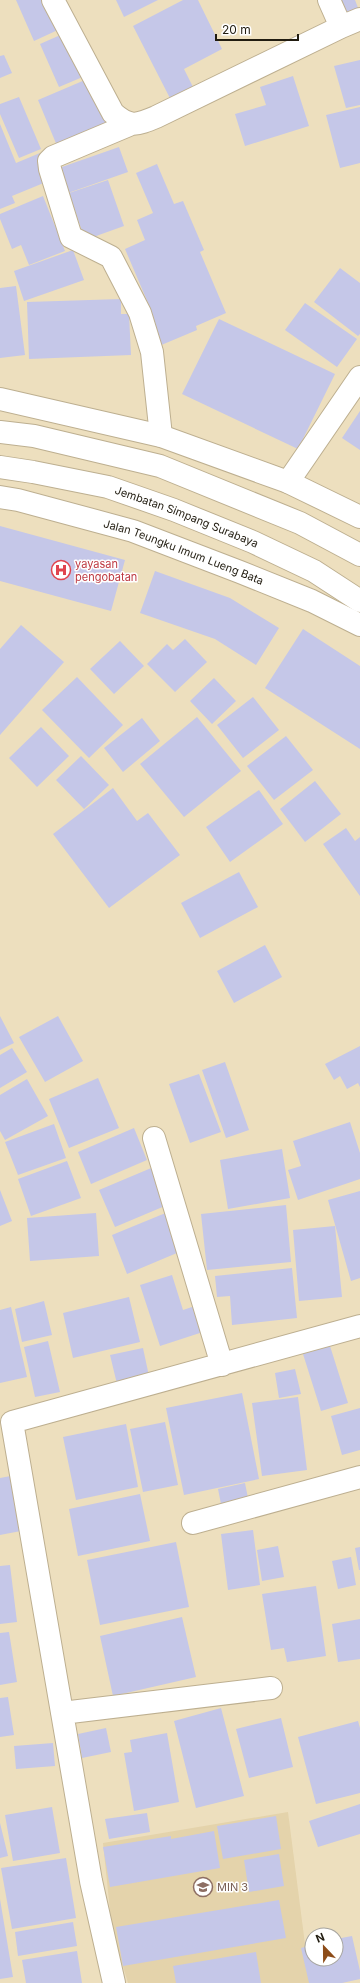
<svg xmlns="http://www.w3.org/2000/svg" width="360" height="1983" viewBox="0 0 360 1983" font-family="Inter,sans-serif">
	<rect width="100%" height="100%" fill="#eddfbe"/>
	<path fill="#e4d3ab" d="M288,1812L310,1983H128L112,1930L103,1843Z"/>
	<path fill="#c5c7e8" d="M16,0H47L60,29L34,41Z
		M116,0H158L124,17Z
		M183,0H198L222,49L184,69L197,95L174,106L133,26Z
		M335,0H355L360,13L343,22Z
		M65,33L85,76L59,87L40,44Z
		M4,55L12,73L0,78V56Z
		M360,60V105L346,108L334,66Z
		M293,76L309,126L245,146L235,114L266,105L260,87Z
		M92,77L114,130L60,153L38,100Z
		M19,97L41,149L19,158L0,114V104Z
		M360,107V163L340,168L326,115Z
		M0,124L16,163L40,153L51,180L12,196L15,203L0,209Z
		M119,147L128,172L68,193L59,168Z
		M157,164L174,204L183,201L204,250L200,252L226,313L196,326L197,330L159,346L145,312L151,310L125,249L145,240L137,220L153,213L136,173Z
		M108,180L124,226L85,240L69,193Z
		M43,196L65,251L29,265L21,245L12,249L0,219V214Z
		M73,250L84,280L24,301L14,271Z
		M340,268L360,283V334L358,336L314,302Z
		M16,286L25,355L0,358V288Z
		M121,299V314H129L131,355L29,359L27,302Z
		M305,303L357,339L337,367L285,330Z
		M219,319L335,374L298,449L182,394Z
		M360,411V450L342,438Z
		M0,526L125,560L111,611L0,581Z
		M155,571L230,598L279,628L256,665L215,639L140,613Z
		M21,625L64,662L0,735V649Z
		M303,629L360,666V749L265,688Z
		M185,639L207,662L175,692L147,664L167,644L173,650Z
		M120,641L144,666L114,694L90,669Z
		M77,677L123,725L89,758L42,710Z
		M214,678L236,701L212,724L190,701Z
		M253,697L279,730L243,758L217,725Z
		M197,717L241,771L184,817L140,764Z
		M142,718L160,741L123,772L104,748Z
		M41,727L69,756L37,787L9,758Z
		M286,736L313,770L274,800L247,766Z
		M81,756L109,785L84,809L56,780Z
		M315,781L341,814L305,842L280,809Z
		M113,788L137,821L148,813L180,855L109,908L53,834Z
		M259,790L283,824L230,862L206,827Z
		M346,828L355,841L360,837V896L323,844Z
		M239,872L258,907L200,938L181,903Z
		M265,945L282,977L234,1003L217,971Z
		M0,1016L14,1043L0,1050Z
		M58,1016L83,1061L45,1082L19,1037Z
		M360,1046V1087L358,1083L347,1089L340,1076L334,1080L325,1064Z
		M12,1048L27,1072L0,1088V1055Z
		M225,1062L249,1130L226,1138L202,1070Z
		M199,1074L221,1132L190,1143L169,1084Z
		M98,1078L119,1128L69,1148L49,1099Z
		M27,1079L48,1116L5,1140L0,1131V1095Z
		M350,1122L360,1153V1179L298,1200L288,1170L301,1166L293,1141Z
		M54,1124L66,1158L18,1175L5,1142Z
		M134,1128L147,1160L91,1184L78,1152Z
		M282,1149L290,1198L228,1209L220,1160Z
		M67,1161L81,1198L31,1216L18,1179Z
		M156,1166L172,1203L115,1227L99,1190Z
		M0,1190L12,1221L0,1226Z
		M360,1191V1278L351,1281L328,1200Z
		M286,1205L291,1262L207,1270L201,1214Z
		M168,1212L184,1250L127,1274L112,1235Z
		M96,1213L99,1256L30,1261L27,1218Z
		M335,1226L342,1297L299,1301L293,1230Z
		M292,1268L297,1318L232,1325L230,1296L217,1297L215,1276Z
		M172,1275L183,1310L198,1305L206,1331L160,1346L140,1285Z
		M129,1297L140,1342L73,1358L63,1313Z
		M44,1301L52,1335L22,1342L15,1309Z
		M11,1307L27,1377L0,1383V1310Z
		M48,1341L60,1392L35,1397L24,1347Z
		M330,1346L348,1403L321,1411L303,1354Z
		M143,1348L149,1376L117,1384L110,1355Z
		M295,1369L301,1394L279,1398L275,1373Z
		M242,1393L259,1479L184,1495L166,1408Z
		M298,1397L307,1470L262,1476L252,1403Z
		M360,1408V1450L342,1455L331,1416Z
		M165,1422L178,1485L143,1492L130,1429Z
		M126,1424L138,1487L76,1500L63,1437Z
		M16,1475L26,1530L0,1535V1478Z
		M245,1483L249,1503L222,1509L218,1489Z
		M140,1494L150,1541L78,1556L69,1509Z
		M253,1530L260,1585L228,1590L221,1534Z
		M176,1542L189,1607L100,1625L87,1560Z
		M278,1546L284,1577L262,1581L257,1550Z
		M360,1547V1570H359L355,1548Z
		M351,1557L356,1585L338,1589L332,1561Z
		M10,1565L17,1622L0,1624V1566Z
		M316,1586L326,1656L287,1662L284,1648L271,1650L262,1594Z
		M182,1617L196,1677L113,1696L100,1636Z
		M360,1619V1659L338,1662L332,1624Z
		M9,1632L17,1682L0,1685V1633Z
		M8,1697L14,1735L0,1737V1698Z
		M221,1708L244,1796L196,1808L174,1721Z
		M281,1718L293,1767L249,1778L236,1729Z
		M358,1721L360,1728V1793L316,1804L298,1737Z
		M106,1728L111,1752L82,1758L78,1734Z
		M167,1733L179,1802L134,1811L124,1753L132,1752L130,1740Z
		M53,1743L55,1766L16,1769L14,1746Z
		M360,1804V1834L318,1847L309,1821Z
		M52,1807L60,1853L13,1861L5,1815Z
		M147,1813L150,1832L109,1839L105,1819Z
		M276,1816L281,1849L223,1859L217,1826Z
		M0,1823L8,1856L0,1858Z
		M214,1831L220,1868L110,1887L103,1847L171,1836V1839Z
		M279,1854L284,1886L249,1892L244,1860Z
		M66,1858L76,1918L12,1929L1,1868Z
		M0,1899L13,1977L0,1979Z
		M279,1900L286,1938L123,1966L116,1927Z
		M73,1922L77,1946L18,1956L15,1932Z
		M352,1936L360,1971V1979L342,1983H309L301,1948L312,1945V1959H336V1939Z
		M77,1951L82,1983H26L22,1960Z
		M256,1952L261,1983H176L173,1966Z"/>
	<g fill="none" stroke-linecap="round" stroke-linejoin="round">
		<defs>
			<path id="minor" d="M53,0L113,113C130,128 137,125 156,117L341,27L360,19
				M329,0L341,27
				M129,125L53,157L49,161L50,169L71,237L111,257L140,313L152,352L161,436
				M288,482L360,377
				M154,1138L222,1365
				M193,1523L360,1477
				M62,1713L271,1688
				M114,1983L91,1881L12,1422L360,1326"/>
			<g id="highway">
				<path d="M0,399L161,436L288,482L360,517"/>
				<path d="M0,432L34,436L160,466L300,523L360,555"/>
				<path id="s1" d="M0,467L33,472L108,487L174,510L253,542L314,571L360,601"/>
				<path id="s2" d="M0,497L18,500L133,531L240,572L312,601L360,625"/>
			</g>
		</defs>
		<use href="#minor" stroke="#bdaf90" stroke-width="24"/>
		<use href="#highway" stroke="#bdaf90" stroke-width="24"/>
		<use href="#minor" stroke="#fff" stroke-width="22"/>
		<use href="#highway" stroke="#fff" stroke-width="22"/>
	</g>
	<defs>
		<symbol id="hospital-ring" viewBox="-11 -11 22 22"><circle r="9.5" fill="#fff" stroke="#e0444e" stroke-width="1.5"/><path d="M-5-5h3v3.5h4V-5h3V5h-3V1.5h-4V5h-3Z" fill="#e0444e"/></symbol>
		<symbol id="school-ring" viewBox="-11 -11 22 22"><circle r="9.5" fill="#fff" stroke="#8d6e63" stroke-width="1.5"/><path d="M0-5L7-2L0 1L-7-2ZM-4 1L0 2.5L4 1V4Q0 6-4 4Z" fill="#8d6e63"/></symbol>
	</defs>
	<g fill-rule="evenodd">
		<use href="#hospital-ring" x="50" y="559" width="22" height="22"/>
		<use href="#school-ring" x="192" y="1876" width="22" height="22"/>
	</g>
	<g text-anchor="middle" stroke-width="3" stroke-linejoin="round" paint-order="stroke">
		<g font-size="11" fill="#211c10" stroke="#fff">
			<text dy="4" stroke="none"><textPath href="#s1" startOffset="194">Jembatan Simpang Surabaya</textPath></text>
			<text dy="4" stroke="none"><textPath href="#s2" startOffset="192">Jalan Teungku Imum Lueng Bata</textPath></text>
		</g>
		<g font-size="11" fill="#be3a42" stroke="#fff" text-anchor="start">
			<text x="75" y="568">yayasan<tspan x="75" dy="13">pengobatan</tspan></text>
		</g>
		<g font-size="11" fill="#785e54" stroke="#fff" text-anchor="start">
			<text x="217" y="1891">MIN 3</text>
		</g>
	</g>
	<g transform="translate(324 1947) rotate(338)"><circle r="19" fill="#ffffff" stroke="#a6a49f"/>
	<path d="M0-3L7 15L0 10L-7 15Z" fill="#8d4c18"/>
	<text y="-6" font-size="11" font-weight="bold" text-anchor="middle" fill="#211c10">N</text>
	</g>
	<path d="M216 34v6h82v-6" fill="none" stroke="#211c10" stroke-width="2"/>
	<text x="222" y="34" font-size="12" fill="#211c10" stroke="#ffffff" stroke-width="3" paint-order="stroke">20 m</text>
</svg>
